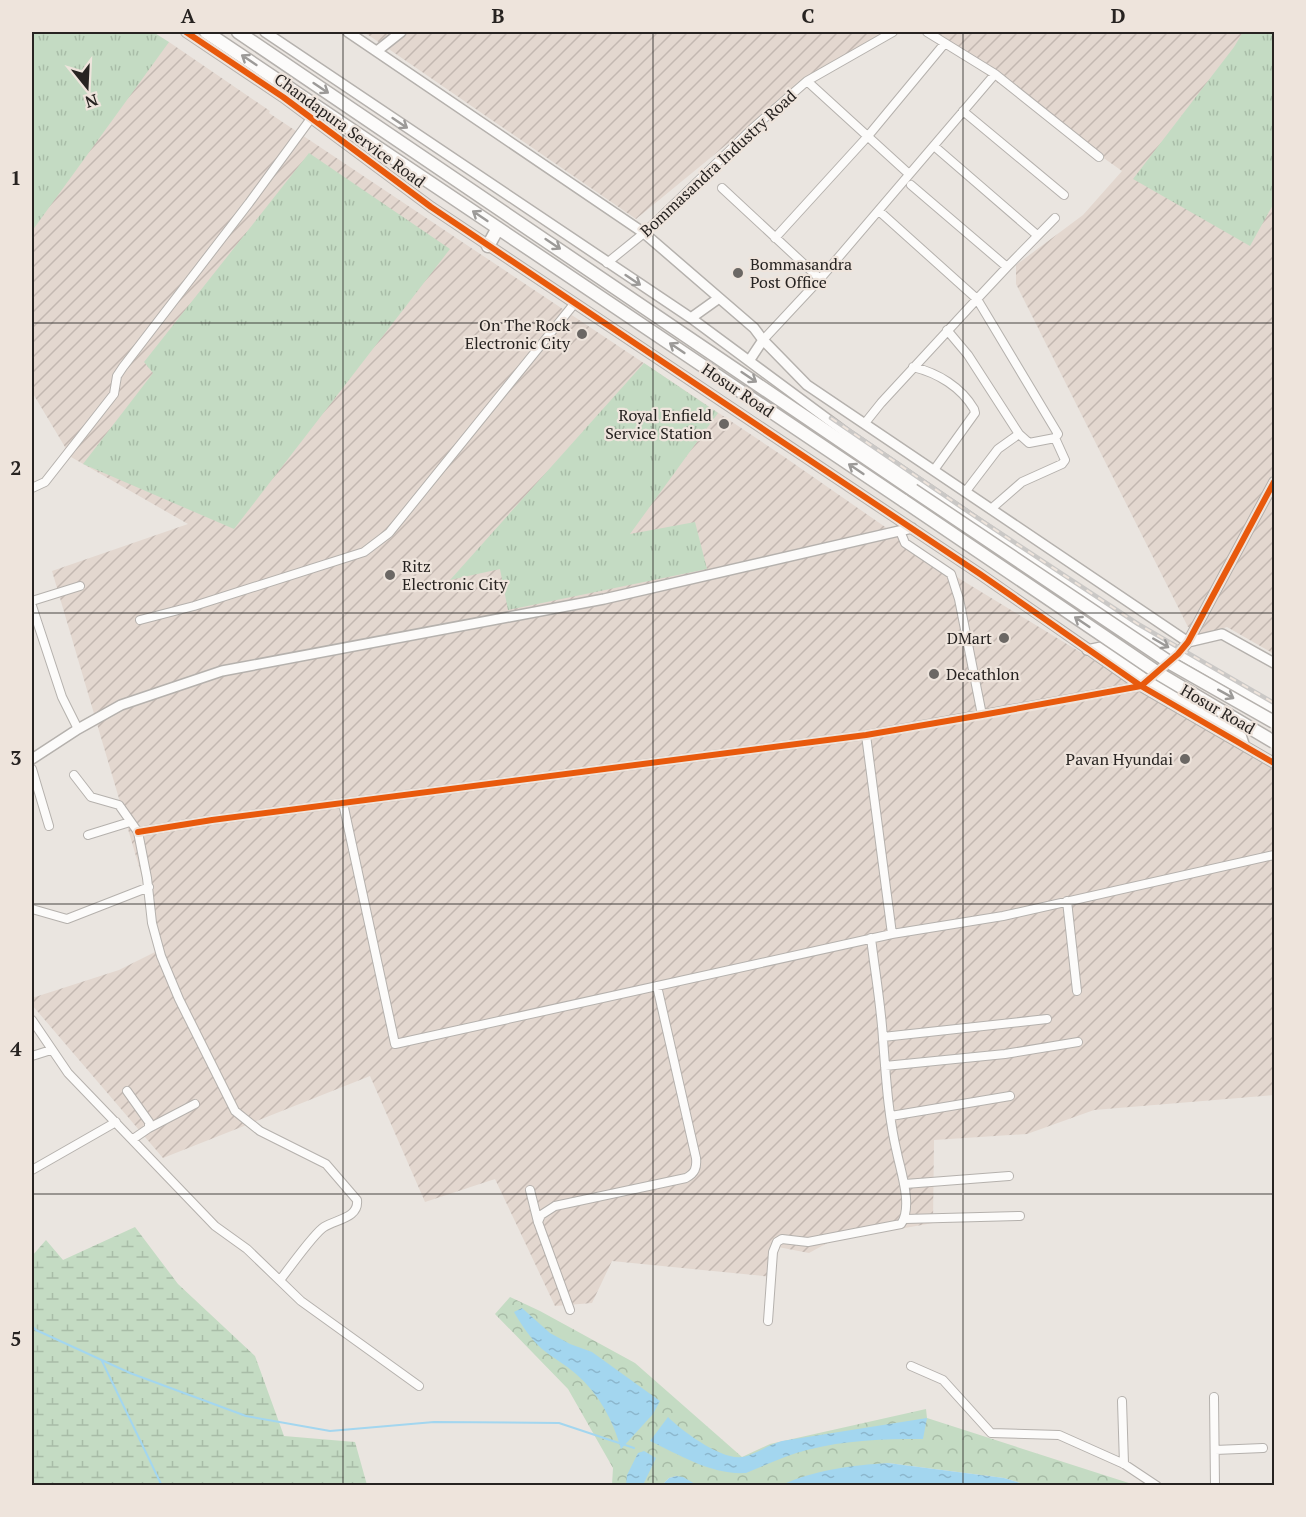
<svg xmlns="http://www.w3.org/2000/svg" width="1306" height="1517" viewBox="0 0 1306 1517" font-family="'PT Serif',serif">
	<defs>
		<pattern id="industrial-furrows" width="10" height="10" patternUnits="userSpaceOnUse" patternTransform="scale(1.5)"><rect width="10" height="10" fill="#e3d7cf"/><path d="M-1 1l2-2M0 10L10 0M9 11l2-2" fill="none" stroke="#c3b8b1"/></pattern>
		<pattern id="grass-tufts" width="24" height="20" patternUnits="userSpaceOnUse" patternTransform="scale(1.5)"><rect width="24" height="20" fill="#c4dbc3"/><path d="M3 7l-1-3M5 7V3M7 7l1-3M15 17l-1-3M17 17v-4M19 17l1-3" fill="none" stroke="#a8bca7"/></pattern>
		<pattern id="wetland-marsh" width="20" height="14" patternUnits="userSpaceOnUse" patternTransform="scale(1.5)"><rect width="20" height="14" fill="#c4dbc3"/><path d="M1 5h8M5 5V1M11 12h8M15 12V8" fill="none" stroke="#a8bca7"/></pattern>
		<pattern id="park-crowns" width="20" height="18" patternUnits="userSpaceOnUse" patternTransform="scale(1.5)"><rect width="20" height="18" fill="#c4dbc3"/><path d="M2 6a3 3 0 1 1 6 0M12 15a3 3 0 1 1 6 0" fill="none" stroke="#a8bca7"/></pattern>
		<pattern id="water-ripples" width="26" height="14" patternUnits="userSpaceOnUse" patternTransform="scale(1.5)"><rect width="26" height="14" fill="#a3d6ef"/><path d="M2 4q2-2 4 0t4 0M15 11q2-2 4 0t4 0" fill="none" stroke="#8cb7cd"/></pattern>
	</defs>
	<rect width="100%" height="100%" fill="#eae5e0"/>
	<path fill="url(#industrial-furrows)" d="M32,32L167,44L169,42L270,111L269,113L783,456L960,579L1274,770V1095L1094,1110L1027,1134L934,1140L933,1223L831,1241L809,1253L778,1247L773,1277L612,1261L592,1303L555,1306L495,1179L425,1202L370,1076L163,1158L32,1005V998L119,970L163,948L52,571L188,524L71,457L32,392Z
		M364,32H884L811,75L636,219Z
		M926,32H1274V654L1227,627L1203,634L1188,627L1016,284V265L1083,215L1122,171Z"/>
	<path fill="url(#grass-tufts)" d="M32,32H153L169,42L32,231Z
		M1243,32H1274V203L1250,246L1133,179L1234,47Z
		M309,153L450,249L234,529L83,464L153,373L144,362Z
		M644,363L718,413L630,534L695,522L707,569L508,610L500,569L450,580Z"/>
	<path fill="url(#wetland-marsh)" d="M135,1227L178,1284L255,1356L284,1436L355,1442L367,1485H32V1256L46,1240L63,1260Z"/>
	<path fill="url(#park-crowns)" d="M510,1297L540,1311L635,1363L742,1457L770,1444L926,1409L927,1418L1135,1485H1027L1004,1478L888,1463L834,1470L804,1477L782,1485H697L676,1476L669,1478L662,1485H612L613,1468L568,1389L495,1314Z"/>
	<path fill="url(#water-ripples)" d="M522,1308L550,1333L570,1344L592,1352L660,1401L653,1414L621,1449C613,1420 599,1394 576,1374C566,1365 553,1358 542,1349C531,1339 522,1326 514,1312Z
		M668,1417C682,1431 721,1460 742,1457C752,1456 770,1444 782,1441L927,1418L923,1439C884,1439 845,1440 807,1450C786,1455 766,1465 746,1473C711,1475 680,1455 650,1441Z
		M644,1451L656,1458L643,1485H626L627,1475L638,1453Z
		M888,1463L1004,1478L1027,1485H782C814,1470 853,1465 888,1463Z
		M676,1476L683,1477L697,1485H662L669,1478Z"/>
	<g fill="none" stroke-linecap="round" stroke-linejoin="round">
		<path stroke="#a3d6ef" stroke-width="2" d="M32,1326L36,1330L130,1373L246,1416L330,1431L434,1422L559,1423L634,1448
			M102,1361L162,1486"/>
		<defs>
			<path id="minor" d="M927,32L995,74
				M807,81L909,174
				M963,111L1064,195
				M934,146L1037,235
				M911,185L1007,267L1055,218
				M722,188L820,279
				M775,238L868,136L945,43
				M607,263L644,233L753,128L807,81L893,32
				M947,330L968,355L1019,434L1029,443L1055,438L1058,434L977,299L1007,267
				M763,340L820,279L995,74L1099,157
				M913,367C938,373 961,387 974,409L975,413L934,470
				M865,423L881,403L977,299L879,211
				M32,488L45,482L114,394L117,376L123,367L249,203L312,117
				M966,491L998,449L1019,434
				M991,509L1022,482L1062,464L1065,460L1055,438
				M900,531L905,543L951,574L959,599L982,715
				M32,601L80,586
				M32,606L62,697L78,729
				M140,620L194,606L364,552L389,533L574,304
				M866,735L892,934
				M32,769L49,826
				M74,775L91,797L119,805L138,832L147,878L152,923L161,956L179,999L235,1111L260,1131L326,1164L357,1200C359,1218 337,1219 324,1227C314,1233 289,1269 280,1280
				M343,803L395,1044L892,934L1003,916L1274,855
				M138,832L212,820L866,735L1141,686
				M88,835L130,822
				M1067,901L1077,991
				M32,909L67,919L149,887
				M32,1020L68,1073L215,1226L247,1249L301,1301L419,1386
				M883,1037L1047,1019
				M32,1056L51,1050
				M885,1066L1005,1054L1078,1042
				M127,1091L149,1122V1128L133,1139
				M891,1116L1010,1096
				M149,1128L195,1104
				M32,1170L116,1122
				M905,1184L1009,1176
				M530,1190L538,1222L570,1310
				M905,1219L1020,1216
				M538,1222L541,1215L555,1206L686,1178C695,1173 697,1168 696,1158L657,986
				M768,1321L773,1252L777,1242L782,1239L808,1242L901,1224C913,1207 901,1172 897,1153C888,1115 886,1077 883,1039C881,1005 875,972 871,938
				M911,1366L943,1380L991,1433L1059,1435L1124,1464L1157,1486
				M1214,1397L1215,1486
				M1122,1401L1124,1464
				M1215,1450L1263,1448"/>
			<path id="tertiary" d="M186,32L283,97L431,207L980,574L1141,686L1274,763
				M265,32L691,318L849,435L1075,589L1130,626L1274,709
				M348,32L644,233L754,328L763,340L807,385L1188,642L1222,634L1274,663
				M377,51L401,32
				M691,318L719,298
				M749,361L763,340
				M1087,650L1101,647L1147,680L1241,735L1244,744
				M1141,686L1178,654L1188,642L1274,482
				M32,759L78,729L121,705L222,671L604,599L912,528"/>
			<path id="trunk" d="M206,32L904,501
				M238,32L913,490
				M488,246L498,228"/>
		</defs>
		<use href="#minor" stroke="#b5b1ad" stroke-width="10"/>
		<use href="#tertiary" stroke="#b5b1ad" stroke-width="12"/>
		<use href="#trunk" stroke="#b5b1ad" stroke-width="15"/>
		<use href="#minor" stroke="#fcfbfa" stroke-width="8"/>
		<use href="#tertiary" stroke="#fcfbfa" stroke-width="9"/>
		<use href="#trunk" stroke="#fcfbfa" stroke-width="12"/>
		<defs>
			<path id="rail" d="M831,418L973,515L1138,624L1274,703"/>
		</defs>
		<use href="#rail" stroke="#cac8c6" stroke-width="4.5"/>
		<use href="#rail" stroke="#eee4dc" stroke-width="2" stroke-dasharray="7" stroke-linecap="butt"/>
		<defs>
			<path id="trunk-bridge" d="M913,490L1172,664L1274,722
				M904,501L1161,675L1274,742"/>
		</defs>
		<use href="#trunk-bridge" stroke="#b5b1ad" stroke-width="15" stroke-linecap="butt"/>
		<use href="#trunk-bridge" stroke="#fcfbfa" stroke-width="12"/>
		<defs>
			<path id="cycleway" d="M186,32L283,97L431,207L980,574L1141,686L1274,763
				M138,832L212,820L866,735L982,715L1141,686L1178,654L1188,642L1274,482"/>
		</defs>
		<use href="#cycleway" stroke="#eee4dc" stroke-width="10"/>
		<use href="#cycleway" stroke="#e8590c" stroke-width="6"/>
	</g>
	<defs><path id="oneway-shaft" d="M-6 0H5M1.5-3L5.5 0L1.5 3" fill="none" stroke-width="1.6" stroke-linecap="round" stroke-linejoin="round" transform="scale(1.5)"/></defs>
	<g stroke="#9c9a98">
		<use href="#oneway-shaft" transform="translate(249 60) rotate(-146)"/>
		<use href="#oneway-shaft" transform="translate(321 88) rotate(34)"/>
		<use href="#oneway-shaft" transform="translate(400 123) rotate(34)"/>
		<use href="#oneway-shaft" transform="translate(480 216) rotate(-146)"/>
		<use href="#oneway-shaft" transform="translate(553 244) rotate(34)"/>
		<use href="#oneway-shaft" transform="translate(633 280) rotate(34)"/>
		<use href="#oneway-shaft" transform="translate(677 348) rotate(-146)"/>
		<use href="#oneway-shaft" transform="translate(749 377) rotate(34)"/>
		<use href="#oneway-shaft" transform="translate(856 469) rotate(-146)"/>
		<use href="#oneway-shaft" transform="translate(1082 622) rotate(-146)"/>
		<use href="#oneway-shaft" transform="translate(1161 643) rotate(30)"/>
		<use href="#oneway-shaft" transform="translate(1226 694) rotate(29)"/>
	</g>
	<path fill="none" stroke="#272321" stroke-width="1.5" stroke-opacity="0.55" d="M343,32V1486M653,32V1486M963,32V1486M32,323H1274M32,613H1274M32,904H1274M32,1194H1274"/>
	<g fill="#6b6764" stroke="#eee4dc" stroke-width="2">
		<circle cx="738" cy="273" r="6"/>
		<circle cx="582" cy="334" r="6"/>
		<circle cx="724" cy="424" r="6"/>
		<circle cx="390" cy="575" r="6"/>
		<circle cx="1004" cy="638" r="6"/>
		<circle cx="934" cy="674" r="6"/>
		<circle cx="1185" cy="759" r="6"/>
	</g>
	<g text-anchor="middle" stroke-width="4.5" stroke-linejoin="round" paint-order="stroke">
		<g font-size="16" fill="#272321" stroke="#eee4dc">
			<text transform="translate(350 130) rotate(36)" y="6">Chandapura Service Road</text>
			<text transform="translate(718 163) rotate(-43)" y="6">Bommasandra Industry Road</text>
			<text transform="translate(738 390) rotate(34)" y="6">Hosur Road</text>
			<text transform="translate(1218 709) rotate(30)" y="6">Hosur Road</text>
		</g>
		<g font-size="16" fill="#272321" stroke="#eee4dc" text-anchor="end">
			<text x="750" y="270" text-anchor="start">Bommasandra<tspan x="750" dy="18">Post Office</tspan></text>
			<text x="570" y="331">On The Rock<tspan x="570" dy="18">Electronic City</tspan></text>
			<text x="712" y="421">Royal Enfield<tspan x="712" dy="18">Service Station</tspan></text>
			<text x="402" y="572" text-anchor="start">Ritz<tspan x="402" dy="18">Electronic City</tspan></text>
			<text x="992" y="644">DMart</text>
			<text x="946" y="680" text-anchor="start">Decathlon</text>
			<text x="1173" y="765">Pavan Hyundai</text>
		</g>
	</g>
	<rect width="1306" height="1517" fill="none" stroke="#eee4dc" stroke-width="66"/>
	<g transform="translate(87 87) rotate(162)" stroke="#eee4dc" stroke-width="4.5" paint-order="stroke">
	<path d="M0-4.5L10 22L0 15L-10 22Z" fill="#272321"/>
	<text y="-9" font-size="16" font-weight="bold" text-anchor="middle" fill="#272321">N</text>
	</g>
	<rect x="33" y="33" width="1240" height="1451" fill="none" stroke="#272321" stroke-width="2"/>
	<g font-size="20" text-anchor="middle" font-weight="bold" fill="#272321">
		<text x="188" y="23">A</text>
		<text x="498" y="23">B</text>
		<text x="808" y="23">C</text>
		<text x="1118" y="23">D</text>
		<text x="16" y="185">1</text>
		<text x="16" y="475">2</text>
		<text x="16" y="765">3</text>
		<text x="16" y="1056">4</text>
		<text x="16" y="1346">5</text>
	</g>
</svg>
